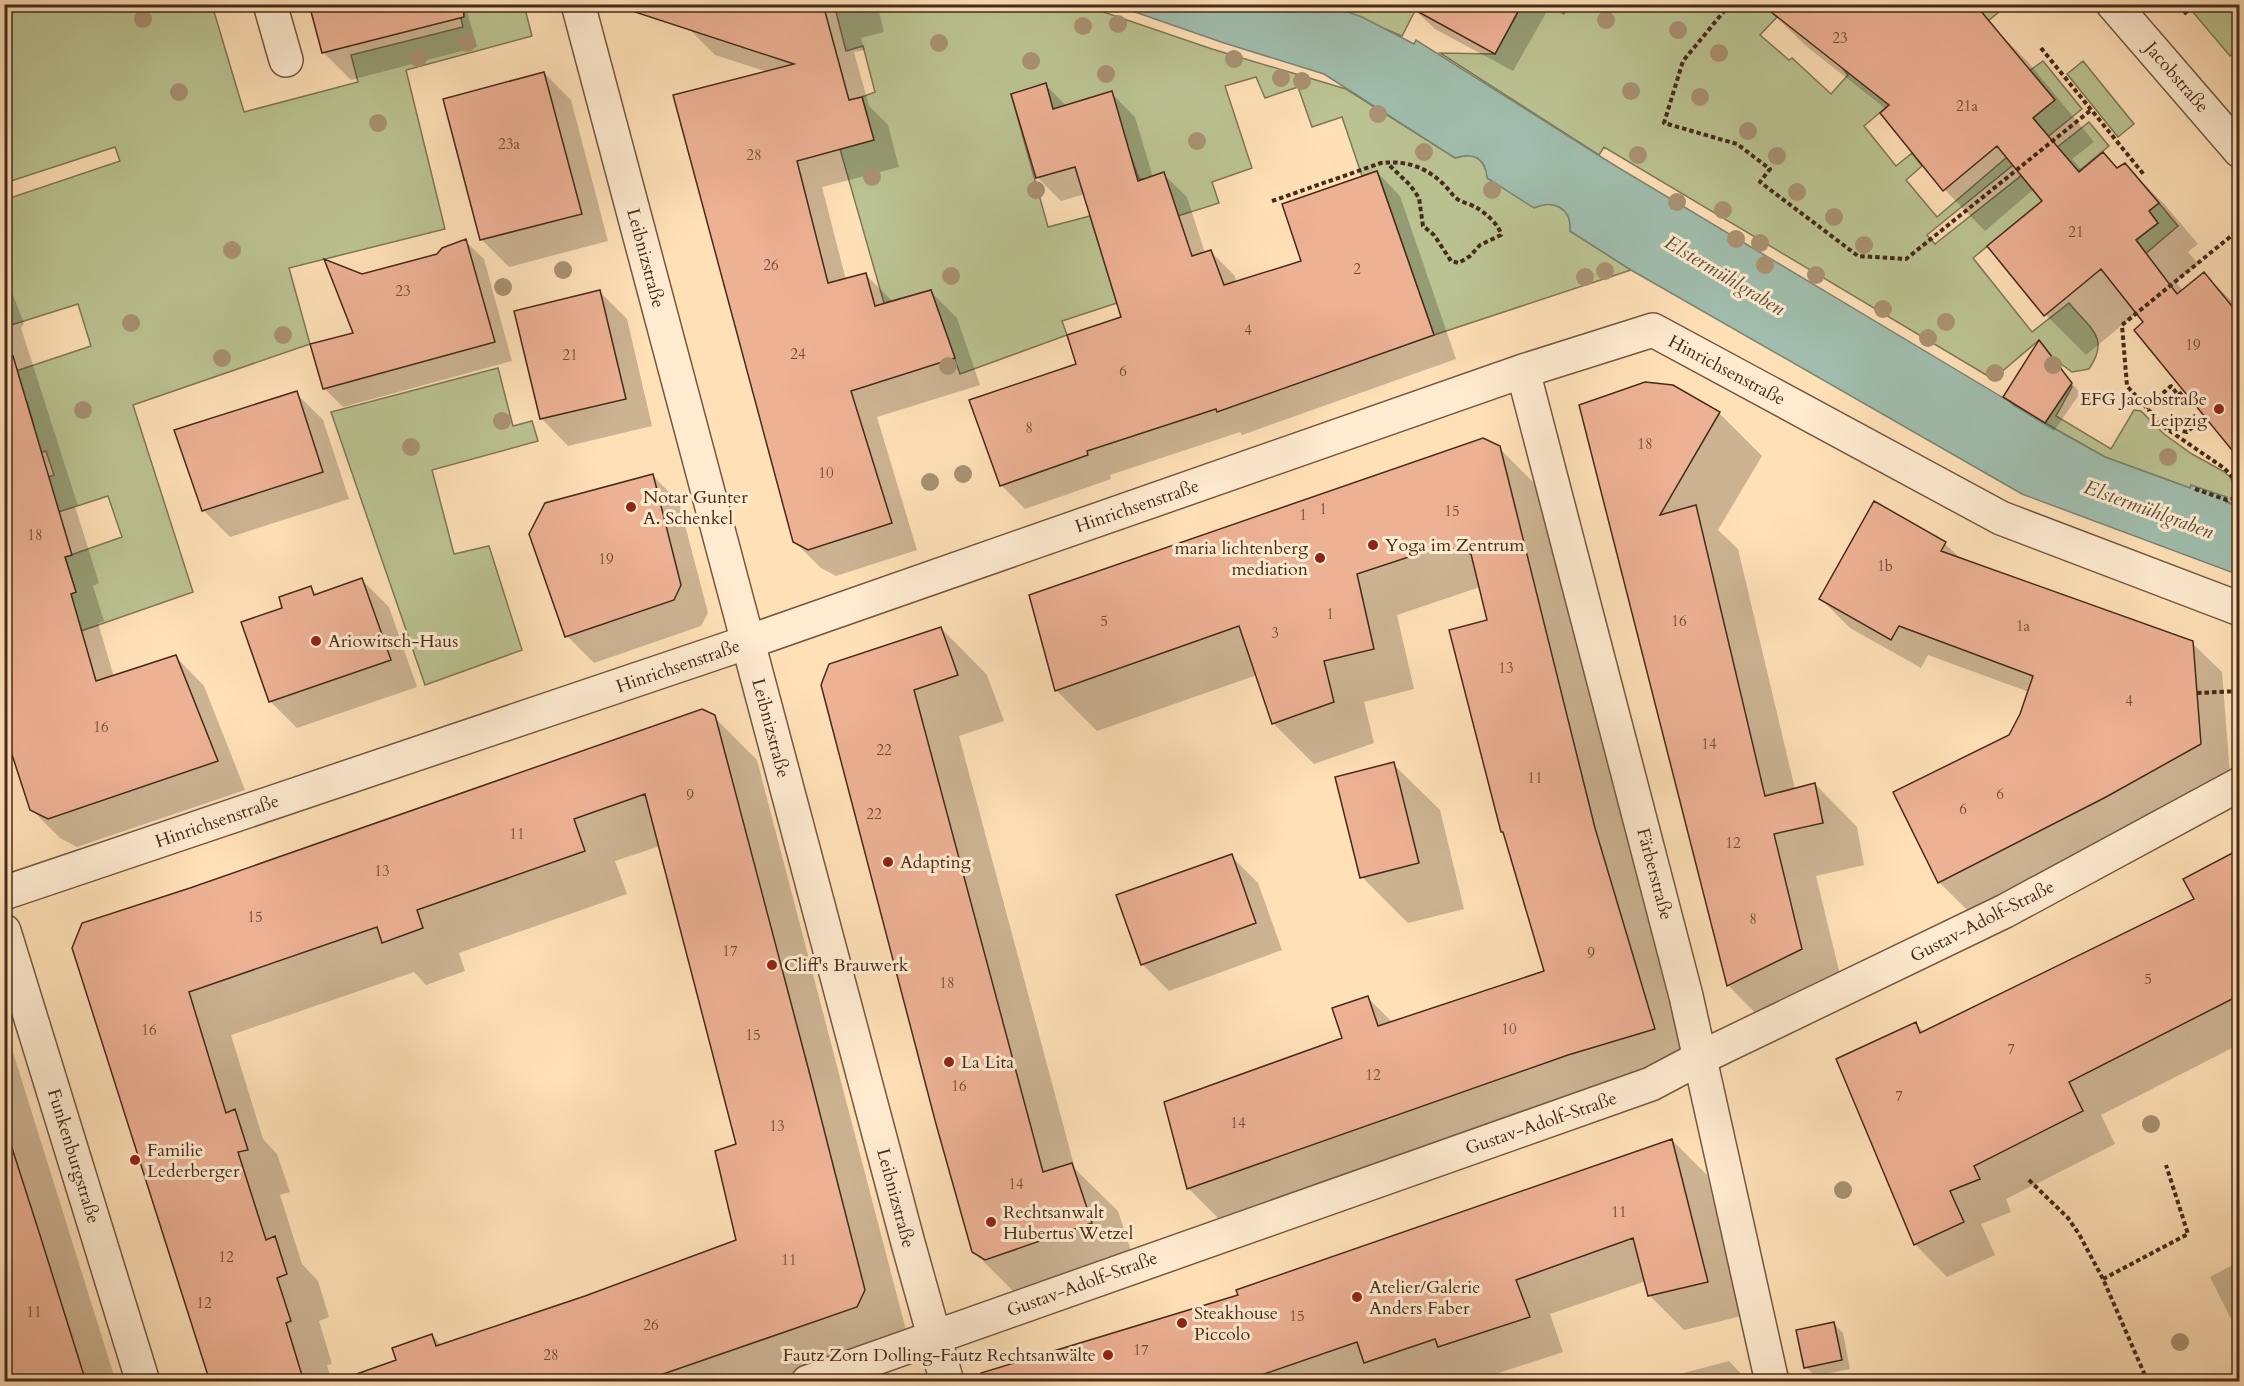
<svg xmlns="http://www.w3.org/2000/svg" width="2244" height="1386" viewBox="0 0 2244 1386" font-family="Cardo,serif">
	<rect width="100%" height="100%" fill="#ffe0b7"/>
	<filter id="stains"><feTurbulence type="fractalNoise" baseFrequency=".00333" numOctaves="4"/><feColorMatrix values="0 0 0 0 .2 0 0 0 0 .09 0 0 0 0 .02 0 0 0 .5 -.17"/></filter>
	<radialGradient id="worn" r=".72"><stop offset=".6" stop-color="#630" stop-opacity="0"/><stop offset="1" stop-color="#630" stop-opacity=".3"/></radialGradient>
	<path fill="#bbc392" stroke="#807756" stroke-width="1.5" d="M858,4L1083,5L1212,49L1346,89L1455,158C1471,153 1480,154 1486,170L1540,205C1559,202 1572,210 1570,231L1631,270L1434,335L1377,171L1362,176L1342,117L1312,127L1298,87L1265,98L1256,77L1225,86L1252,168L1212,182L1219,203L1178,216L1143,179H1139L1129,151L1053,109L1046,84L1011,94L1048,227L1090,216L1117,303L1062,321L1067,335L960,374L931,290L884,303L840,149L873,140L862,97L875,92L863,46L846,51L836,12Z
		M1570,4L1764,5L1777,17L1760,35L1789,60L1792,58L1831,94L1848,75L1843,69L1965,5H2007L1864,126L1896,166L1912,153L1922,166L1906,180L1937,217L2041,128L2033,118L2029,71L2043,61L2082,109L1927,235L1935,244L2089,122L2109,146L1973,258L2032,332L2069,303C2089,328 2111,337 2089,369L2072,372L2053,358L2039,340L1993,379L1604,147L1599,155L1440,53L1495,54L1522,5H1548L1564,14Z
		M5,5H212L244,112L358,82L351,55L463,27L458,5H524L532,36L406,70L445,229L289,268L310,344L133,405L193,592L81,631L69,594L76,592L65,557L122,537L108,496L46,516L35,482L54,475L46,451L33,455L25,430L34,426L27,402L17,405L7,374L91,346L78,304L5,327L4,200L120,161L115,147L5,183Z
		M1328,5H1418L1402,36Z
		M2187,5H2237L2239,8V47L2230,56Z
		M2083,61L2134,124L2118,137L2067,74Z
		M2159,203L2178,226L2117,278L2144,251L2136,240L2158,223L2149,211Z
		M498,368L513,426L532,421L538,441L432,470L454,554L489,546L522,650L425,685L331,412Z
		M2071,385L2072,387L2056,416L2111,449L2134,410L2141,411L2164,434L2192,454L2223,471L2230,477L2239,495V507L2191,485L2190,488L2105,457L2045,423Z"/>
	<path fill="#a0bdad" stroke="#7c8372" stroke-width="1.5" d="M1115,5H1328L1362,17L1414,44L1416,40L1614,165L2062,433L2105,457L2190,488L2191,485L2227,497L2226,502L2239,507V575L2022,494L1631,270L1570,231C1572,208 1553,199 1534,208L1487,178C1486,158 1473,152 1455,158L1324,74L1221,42Z"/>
	<path fill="#0003" d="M311,4H465L477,47L351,80L324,53Z
		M696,4H877L884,32L861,38L865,50L854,52L869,106L888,125L899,167L822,187L846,280L866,275L893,302L931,292L957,318L980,385L877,417L917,550L836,576L821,568L794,541L768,72L715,55L688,28Z
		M1315,4H1334L1332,11Z
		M1419,4H1538L1546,13L1513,71L1435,29L1416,11Z
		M1766,4H1987L1989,7L1968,29L1988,22L2028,62L2094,142L2072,159L2082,171L2103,154L2119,169L2125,165L2165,205L2198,244L2188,252L2198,264L2176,282L2183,291L2204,274L2240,309V458L2138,312L2086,355L2046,315L1989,246L2044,201L2034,189L1985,231L1945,190L1882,113L1886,109L1806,46L1765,6Z
		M544,73L571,100L608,241L509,267L482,240Z
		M1046,85L1067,107L1111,93L1135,117L1153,177L1163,174L1187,197L1205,253L1211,252L1234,275L1237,283L1303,262L1377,172L1400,196L1456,359L1242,435L1240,432L1110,475L1111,479L1025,509L1001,485L1078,365L1122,318L1085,194L1061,201L1037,177Z
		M465,241L484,259L512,361L343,407L324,388L355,334L362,275L438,255Z
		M4,272L24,323L21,328L78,506H75L99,583L93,586L104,621L98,623L114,677L176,657L204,686L245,790L77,847L60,838L31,809L4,723Z
		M600,292L627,319L652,426L568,446L541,418Z
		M2039,342L2080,393L2054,431L2013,406L2005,397Z
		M296,393L323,420L349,499L230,537L203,510Z
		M1581,406L1719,413L1762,456L1718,530L1738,549L1795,789L1815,784L1857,827L1864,865L1816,876L1844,991L1770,1028L1728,985Z
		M1499,448L1540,489L1635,870L1694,1070L1229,1229L1188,1188L1344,1039L1368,998L1393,1023L1546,972L1505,834L1502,831L1489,622L1480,587L1397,615L1414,689L1364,702L1374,743L1314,764L1273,723L1257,675L1097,731L1056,690Z
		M652,475L679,502L708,613L701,626L594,663L567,636Z
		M1875,503L1945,544L1961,559L2192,643L2222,672L2230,774L2136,826L1968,911L1939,882L2021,715L2029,692L1928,655L1921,668L1850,628L1821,599Z
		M362,580L389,607L417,687L297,728L270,701L284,609L310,588L318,596Z
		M941,628L987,675L1004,721L959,736L1075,1169L1118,1211L1137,1269L1020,1298L973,1251L823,685Z
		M714,717L757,760L907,1334L806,1382H342L398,1360L432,1335L442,1346L586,1297L738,1241L737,1145L660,846L615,861L627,894L459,953L465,971L426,985L414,972L231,1035L263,1139L277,1154L290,1192L280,1195L302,1264L318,1281L329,1317L319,1321L332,1364L327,1365L332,1382H211L73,948Z
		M1393,764L1440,810L1464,909L1408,923L1362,877Z
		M2240,851V1044L2101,1115L2115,1144L2006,1199L2011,1212L1981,1224L1995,1255L1947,1277L1915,1244L1916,1024L1925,1033L2196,899Z
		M1231,856L1258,883L1282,950L1169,991L1142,964Z
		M4,1031L7,1033L116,1382H4Z
		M1672,1140L1707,1175L1742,1316L1684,1330L1649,1295L1646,1281L1550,1314L1563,1352L1474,1381L1468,1374L1446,1382H1385L1383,1380L1378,1382H1004Z
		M2240,1261V1337L2210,1277Z
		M1834,1324L1843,1333L1850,1369L1815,1376L1806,1367Z
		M1729,1361L1749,1382H1662L1661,1379Z"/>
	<path fill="#edb194" stroke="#462b19" stroke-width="1.5" d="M309,4H463L464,17L322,53Z
		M636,4H823L849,100L862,97L874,140L797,161L828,283L866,273L875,306L931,290L955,358L851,391L892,523L808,550L793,542L673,95L794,64L635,12Z
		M1404,4H1522L1495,54Z
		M1761,4H1975L2055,100L2033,118L2079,172L2103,152L2117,168L2125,163L2159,203L2149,211L2158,223L2136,240L2177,294L2204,272L2240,316V460L2134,330L2143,322L2101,269L2044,316L1987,246L2042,201L1997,146L1943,191L1880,113L1889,105Z
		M544,72L582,214L480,240L443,99Z
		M1046,83L1053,109L1112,91L1138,181L1164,172L1192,256L1211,250L1224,285L1301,261L1282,204L1377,171L1434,335L1217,412L1216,409L1087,451L1088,455L1000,486L969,400L1076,364L1067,335L1121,317L1075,167L1036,178L1011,94Z
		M466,239L495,342L323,389L310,344L353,333L324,259L362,274L437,254L442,248Z
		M600,290L626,399L540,419L514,311Z
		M2039,340L2072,383L2045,423L2003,397Z
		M13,356L72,555L65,557L76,592L71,594L96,681L176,655L218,761L48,819L30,810L4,730V358Z
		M1645,382L1673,385L1720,412L1660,515L1696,505L1765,796L1815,783L1823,823L1774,834L1802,949L1727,986L1579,405Z
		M297,391L323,472L202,511L174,430Z
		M1483,438L1500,446L1595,828L1655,1029L1568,1055L1187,1189L1164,1102L1342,1038L1332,1008L1368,996L1378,1026L1544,971L1503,832H1501L1449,630L1487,620L1471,554L1442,546L1357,574L1374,649L1324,661L1334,702L1272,724L1239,626L1055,691L1029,595Z
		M653,474L681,585L674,600L565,637L529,534L545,503Z
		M1874,501L1946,542L1941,551L2193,641L2201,744L2106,797L1938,883L1893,792L2009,735L2020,714L2033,676L1899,626L1891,640L1819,599Z
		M362,578L391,660L269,702L241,622L282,608L279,597L311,586L314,595Z
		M941,627L958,675L914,690L1043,1172L1072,1163L1092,1223L985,1260L972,1252L936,1124L821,685L829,664Z
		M702,709L715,715L810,1075L865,1290L857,1307L640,1382H352L351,1376L396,1360L392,1348L432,1334L436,1346L585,1296L736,1240L715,1151L736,1144L645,794L574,819L585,851L417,910L423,928L382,943L377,927L189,992L226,1113L235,1109L248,1150L238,1152L266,1240L275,1236L287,1274L277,1278L291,1321L286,1323L304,1382H210L72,948L82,923L190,888Z
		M1394,762L1419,863L1360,878L1335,777Z
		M2240,849V995L2069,1082L2083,1111L1974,1166L1980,1179L1950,1191L1964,1222L1914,1245L1836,1059L1916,1022L1920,1033L2194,899L2183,879Z
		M1232,854L1256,923L1141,965L1116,895Z
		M1672,1139L1708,1282L1648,1296L1633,1238L1516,1280L1530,1317L1438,1347L1435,1339L1364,1363L1357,1342L1241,1382H982L981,1373L1238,1295L1236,1290Z
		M12,1148L39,1232L86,1382H4V1149Z
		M1834,1322L1842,1360L1804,1368L1796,1330Z"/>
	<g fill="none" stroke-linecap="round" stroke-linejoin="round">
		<defs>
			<path id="minor" d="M270,4L286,60
				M578,4L908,1243L947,1382
				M2113,4L2240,151
				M1523,371L1686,996L1772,1382
				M4,893L748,642L1523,371L1653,330L2001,518L2240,609
				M4,931L143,1382
				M808,1382L1651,1084L1700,1058L2005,911L2240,784"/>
		</defs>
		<use href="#minor" stroke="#745840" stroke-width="36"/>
		<path stroke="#462b19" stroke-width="4" stroke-dasharray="4.5 3" stroke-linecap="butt" d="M1730,4L1683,61L1664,123L1737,144L1770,169L1760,182L1858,256L1906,259L2091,110
			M2232,4L2240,13
			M2184,14L2195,4
			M2041,48L2145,176
			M1272,201L1381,163C1408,160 1429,168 1447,188C1450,191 1453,196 1456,198C1462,203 1471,204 1477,208C1486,213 1500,226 1501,235L1480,245L1470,256L1459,263L1451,261L1434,235L1423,226L1419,198L1410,185L1387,163
			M2236,232L2122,325L2127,386L2164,427L2224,468L2240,485
			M2146,408L2171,386L2178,395L2184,391
			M2168,428L2187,432L2204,417
			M2195,489L2227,500L2237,498L2240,494
			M2197,693L2240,691
			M2029,1180L2068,1218L2079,1234L2103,1279L2147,1380
			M2103,1279L2188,1234L2166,1165"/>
		<use href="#minor" stroke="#ffebd0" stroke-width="33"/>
	</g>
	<g fill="#a99171">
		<circle cx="143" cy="19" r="9"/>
		<circle cx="1606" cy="20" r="9"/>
		<circle cx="1118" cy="24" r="9"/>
		<circle cx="1083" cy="26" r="9"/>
		<circle cx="1678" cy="30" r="9"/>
		<circle cx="467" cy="43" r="9"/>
		<circle cx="939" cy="43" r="9"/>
		<circle cx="1719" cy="53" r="9"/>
		<circle cx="418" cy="58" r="9"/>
		<circle cx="1234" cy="59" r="9"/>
		<circle cx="1031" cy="61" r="9"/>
		<circle cx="1106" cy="74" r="9"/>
		<circle cx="1281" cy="78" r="9"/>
		<circle cx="1302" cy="81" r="9"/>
		<circle cx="1631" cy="91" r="9"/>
		<circle cx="179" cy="92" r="9"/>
		<circle cx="1700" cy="97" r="9"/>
		<circle cx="1378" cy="114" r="9"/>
		<circle cx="378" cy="123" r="9"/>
		<circle cx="1748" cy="131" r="9"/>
		<circle cx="1197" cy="141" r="9"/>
		<circle cx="1424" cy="152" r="9"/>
		<circle cx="1638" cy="155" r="9"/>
		<circle cx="1777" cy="156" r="9"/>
		<circle cx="872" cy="177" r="9"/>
		<circle cx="1036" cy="190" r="9"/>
		<circle cx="1492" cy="190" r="9"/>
		<circle cx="1797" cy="192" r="9"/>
		<circle cx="1677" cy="202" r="9"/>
		<circle cx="1723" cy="210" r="9"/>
		<circle cx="1834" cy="217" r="9"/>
		<circle cx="1736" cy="239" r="9"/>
		<circle cx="1760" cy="243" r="9"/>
		<circle cx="1864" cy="245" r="9"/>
		<circle cx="232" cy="250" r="9"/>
		<circle cx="1765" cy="265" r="9"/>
		<circle cx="563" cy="270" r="9"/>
		<circle cx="1605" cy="271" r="9"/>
		<circle cx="1816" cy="275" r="9"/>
		<circle cx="951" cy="276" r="9"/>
		<circle cx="1585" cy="277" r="9"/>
		<circle cx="503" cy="287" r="9"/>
		<circle cx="1883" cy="309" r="9"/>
		<circle cx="1946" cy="322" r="9"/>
		<circle cx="131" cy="323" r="9"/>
		<circle cx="283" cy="335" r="9"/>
		<circle cx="1928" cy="338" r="9"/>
		<circle cx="222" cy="358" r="9"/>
		<circle cx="2053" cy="365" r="9"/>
		<circle cx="948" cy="366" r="9"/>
		<circle cx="1995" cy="373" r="9"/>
		<circle cx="83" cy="410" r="9"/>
		<circle cx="502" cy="421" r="9"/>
		<circle cx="411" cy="447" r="9"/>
		<circle cx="2168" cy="457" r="9"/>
		<circle cx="963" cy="474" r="9"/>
		<circle cx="930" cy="482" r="9"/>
		<circle cx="2151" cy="1124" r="9"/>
		<circle cx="1843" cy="1190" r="9"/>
		<circle cx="2180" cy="1342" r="9"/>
	</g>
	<g fill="#8f2418" stroke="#ffebd0" stroke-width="2">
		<circle cx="2219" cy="409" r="6"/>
		<circle cx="631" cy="507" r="6"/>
		<circle cx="1373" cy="545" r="6"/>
		<circle cx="1320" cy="558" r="6"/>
		<circle cx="316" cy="641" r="6"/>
		<circle cx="888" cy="862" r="6"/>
		<circle cx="772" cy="965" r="6"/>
		<circle cx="949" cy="1062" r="6"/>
		<circle cx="135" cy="1160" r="6"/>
		<circle cx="991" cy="1222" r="6"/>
		<circle cx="1357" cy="1297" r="6"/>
		<circle cx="1182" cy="1323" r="6"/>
		<circle cx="1108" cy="1355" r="6"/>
	</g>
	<g text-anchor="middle" stroke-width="6" stroke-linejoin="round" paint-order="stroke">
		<g font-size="15" fill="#704c38">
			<text x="1840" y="43">23</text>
			<text x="1967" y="111">21a</text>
			<text x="509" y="149">23a</text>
			<text x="754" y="160">28</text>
			<text x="2076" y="237">21</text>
			<text x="771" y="270">26</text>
			<text x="1357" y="274">2</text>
			<text x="403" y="296">23</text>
			<text x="1248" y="335">4</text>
			<text x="2193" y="350">19</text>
			<text x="798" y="359">24</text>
			<text x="570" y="360">21</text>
			<text x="1123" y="376">6</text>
			<text x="1029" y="433">8</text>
			<text x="1645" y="449">18</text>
			<text x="826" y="478">10</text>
			<text x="1323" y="514">1</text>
			<text x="1452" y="516">15</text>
			<text x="1303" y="520">1</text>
			<text x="35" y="540">18</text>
			<text x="606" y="564">19</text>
			<text x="1885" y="571">1b</text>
			<text x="1330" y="619">1</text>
			<text x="1104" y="626">5</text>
			<text x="1679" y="626">16</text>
			<text x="2023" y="631">1a</text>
			<text x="1275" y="638">3</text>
			<text x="1506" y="673">13</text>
			<text x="2129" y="706">4</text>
			<text x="101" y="732">16</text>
			<text x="1709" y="749">14</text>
			<text x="884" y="755">22</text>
			<text x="1535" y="783">11</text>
			<text x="2000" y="799">6</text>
			<text x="690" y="800">9</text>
			<text x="1963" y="814">6</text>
			<text x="874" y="819">22</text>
			<text x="517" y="839">11</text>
			<text x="1733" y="848">12</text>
			<text x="382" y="876">13</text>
			<text x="255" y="922">15</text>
			<text x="1753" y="924">8</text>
			<text x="730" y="956">17</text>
			<text x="1591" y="958">9</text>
			<text x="2148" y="984">5</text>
			<text x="947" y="988">18</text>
			<text x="1509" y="1034">10</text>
			<text x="149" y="1035">16</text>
			<text x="753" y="1040">15</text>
			<text x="2011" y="1054">7</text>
			<text x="1373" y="1080">12</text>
			<text x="959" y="1091">16</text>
			<text x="1899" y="1101">7</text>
			<text x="1238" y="1128">14</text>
			<text x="777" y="1131">13</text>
			<text x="1016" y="1189">14</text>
			<text x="1619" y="1217">11</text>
			<text x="226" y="1262">12</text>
			<text x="789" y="1265">11</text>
			<text x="204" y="1308">12</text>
			<text x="34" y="1317">11</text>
			<text x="1297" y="1321">15</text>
			<text x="651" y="1330">26</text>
			<text x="1141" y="1355">17</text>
			<text x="551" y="1360">28</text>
		</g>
		<g font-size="18" fill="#462b19" stroke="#ffebd0">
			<text transform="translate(2177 77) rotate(49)" y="6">Jacobstraße</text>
			<text transform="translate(646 258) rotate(75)" y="6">Leibnizstraße</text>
			<text transform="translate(1727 370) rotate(28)" y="6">Hinrichsenstraße</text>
			<text transform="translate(1137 506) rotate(-19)" y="6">Hinrichsenstraße</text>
			<text transform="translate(678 666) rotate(-19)" y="6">Hinrichsenstraße</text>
			<text transform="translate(771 728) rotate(75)" y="6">Leibnizstraße</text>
			<text transform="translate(217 821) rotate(-19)" y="6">Hinrichsenstraße</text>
			<text transform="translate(1655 874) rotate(75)" y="6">Färberstraße</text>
			<text transform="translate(1982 921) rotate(-27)" y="6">Gustav-Adolf-Straße</text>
			<text transform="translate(1541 1123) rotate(-19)" y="6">Gustav-Adolf-Straße</text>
			<text transform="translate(74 1156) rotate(73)" y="6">Funkenburgstraße</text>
			<text transform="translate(896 1198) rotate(75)" y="6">Leibnizstraße</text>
			<text transform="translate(1082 1284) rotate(-20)" y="6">Gustav-Adolf-Straße</text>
		</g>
		<g font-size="18" fill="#462b19" stroke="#ffebd0" text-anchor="start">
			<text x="2207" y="405" text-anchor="end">EFG Jacobstraße<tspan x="2207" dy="21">Leipzig</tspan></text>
			<text x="643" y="503">Notar Gunter<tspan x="643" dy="21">A. Schenkel</tspan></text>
			<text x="1385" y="551">Yoga im Zentrum</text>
			<text x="1308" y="554" text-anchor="end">maria lichtenberg<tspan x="1308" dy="21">mediation</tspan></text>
			<text x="328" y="647">Ariowitsch-Haus</text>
			<text x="900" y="868">Adapting</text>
			<text x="784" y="971">Cliff's Brauwerk</text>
			<text x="961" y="1068">La Lita</text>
			<text x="147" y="1156">Familie<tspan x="147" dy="21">Lederberger</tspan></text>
			<text x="1003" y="1218">Rechtsanwalt<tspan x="1003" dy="21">Hubertus Wetzel</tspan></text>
			<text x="1369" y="1293">Atelier/Galerie<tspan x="1369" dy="21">Anders Faber</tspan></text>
			<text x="1194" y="1319">Steakhouse<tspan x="1194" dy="21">Piccolo</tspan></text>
			<text x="1096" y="1361" text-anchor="end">Fautz Zorn Dolling-Fautz Rechtsanwälte</text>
		</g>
		<g font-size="20" font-style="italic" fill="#5c503e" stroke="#ffebd0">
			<text transform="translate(1725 275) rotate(31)" y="7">Elstermühlgraben</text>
			<text transform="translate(2149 509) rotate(20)" y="7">Elstermühlgraben</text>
		</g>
	</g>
	<rect width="2244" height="1386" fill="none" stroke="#ffe0b7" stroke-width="24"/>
	<rect x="6" y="6" width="2232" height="1374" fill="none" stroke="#462b19" stroke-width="3"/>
	<rect x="12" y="12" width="2220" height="1362" fill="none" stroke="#462b19" stroke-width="1.5"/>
	<rect width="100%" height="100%" filter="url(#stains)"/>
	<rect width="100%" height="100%" fill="url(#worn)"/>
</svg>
